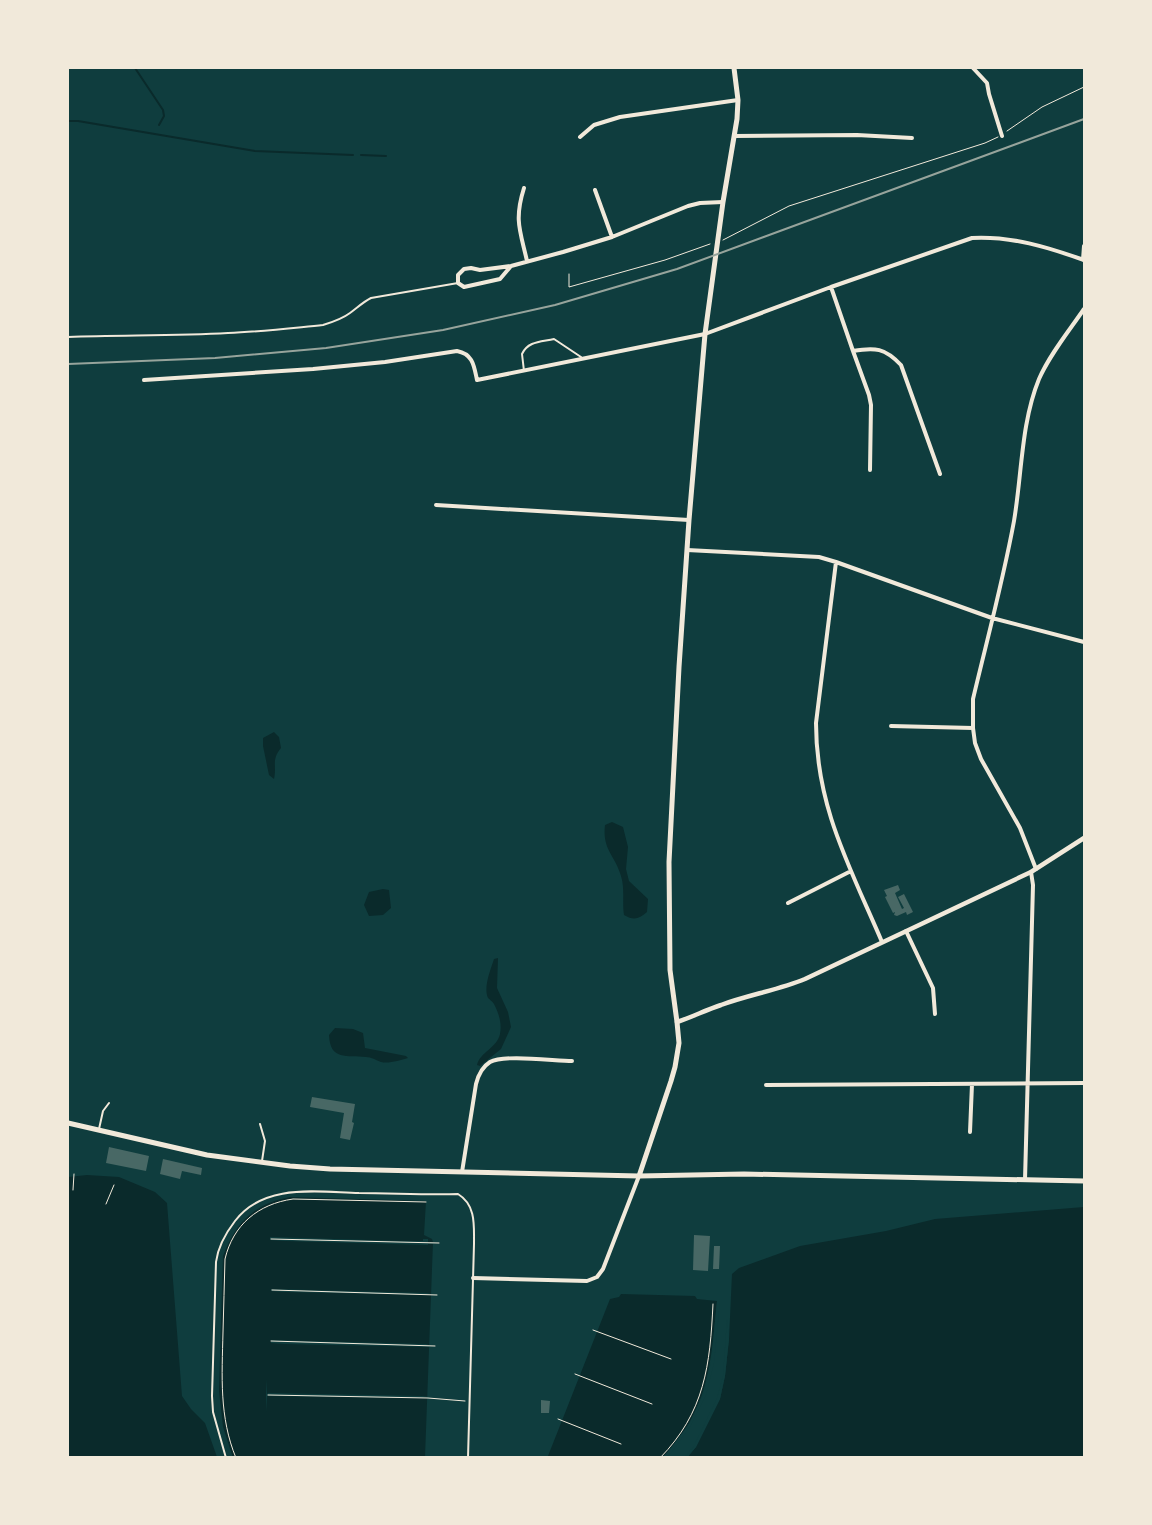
<svg xmlns="http://www.w3.org/2000/svg" width="1152" height="1525" viewBox="0 0 1152 1525" font-family="Commissioner,sans-serif">
	<rect width="100%" height="100%" fill="#0f3d3e"/>
	<path fill="#0a2a2b" d="M274,732L279,737L281,748C271,760 277,766 274,779L269,775L263,746V738Z
		M612,822L623,827L628,847L626,869L629,881L648,899L647,912C639,919 634,921 624,915C622,903 625,888 621,876C615,855 602,850 605,825Z
		M383,889L389,890L391,908L383,915L369,916L364,905L369,892Z
		M498,958L497,988L508,1012L511,1027L501,1049L480,1066L477,1065C480,1052 497,1048 500,1034C502,1023 499,1014 494,1004C492,1001 490,1000 488,998C483,987 491,969 494,959Z
		M335,1028L353,1029L363,1033L365,1048L406,1056L408,1058C400,1060 389,1064 381,1062C376,1060 371,1057 366,1057C347,1055 330,1061 329,1035Z
		M87,1175L119,1177L155,1192L167,1203L182,1396L191,1409L205,1423L217,1457L68,1458V1177Z
		M290,1197L426,1201L424,1235L432,1239L433,1242L425,1457L233,1458L223,1427L219,1391L223,1256C236,1222 254,1204 290,1197Z
		M1084,1207V1457L687,1458L696,1447L720,1399L725,1376L729,1339L732,1274L739,1268L800,1246L886,1231L935,1219Z
		M621,1294L695,1296L697,1299L717,1301C711,1362 709,1411 663,1457L553,1458L548,1456L610,1299L619,1297Z"/>
	<path fill="#0f3d3e" d="M270,1237L402,1241H423V1239H428V1242H433V1244H428V1245L285,1241L270,1240Z
		M271,1289L427,1293L431,1294V1295L284,1292L271,1291Z
		M717,1301H720L714,1363L706,1395L691,1425L672,1452L666,1458L664,1457L689,1424L703,1394L711,1362Z
		M727,1319L729,1339L725,1376L720,1399L696,1447L687,1457L684,1458L694,1446L717,1398L723,1376Z
		M271,1340L426,1344L429,1345V1347L284,1344L271,1343Z
		M266,1379L267,1395L268,1393L423,1396L428,1397L427,1398L267,1396L266,1412Z"/>
	<g fill="none" stroke-linecap="round" stroke-linejoin="round">
		<path stroke="#0a2a2b" stroke-width="2" d="M135,68L163,110L164,116L159,125
			M68,121H78L255,151L353,155
			M361,155L386,156"/>
	</g>
	<path fill="#486865" d="M898,885L900,890L895,893L902,909L904,908L898,897L904,894L913,912L907,915L906,912L897,916L894,915L895,912L893,913L885,897L887,896L884,890Z
		M312,1097L355,1104L352,1122L354,1123L350,1140L340,1138L344,1113L310,1107Z
		M109,1147L149,1156L146,1171L106,1163Z
		M163,1159L202,1168L201,1175L182,1171L180,1179L160,1174Z
		M694,1235L710,1236L708,1271L693,1270Z
		M714,1246H720L719,1269H713Z
		M541,1400L550,1401L549,1413H541Z"/>
	<g fill="none" stroke-linecap="round" stroke-linejoin="round">
		<path stroke="#f1e9da" stroke-width="1" d="M1007,131L1042,107L1084,87
			M723,240L789,206L985,143L998,137
			M569,274V287L665,260L710,244
			M73,1190L74,1174
			M106,1204L114,1185
			M271,1239L439,1243
			M272,1290L437,1295
			M593,1330L671,1359
			M271,1341L435,1346
			M575,1374L652,1404
			M268,1395L428,1398L465,1401
			M558,1419L621,1444
			M297,1457L345,1458
			M236,1458C219,1417 222,1376 223,1332C224,1308 224,1283 225,1259C233,1225 258,1204 293,1199L426,1202
			M660,1458C705,1412 710,1365 713,1304"/>
		<path stroke="#f1e9da" stroke-width="2" d="M68,337C121,335 175,336 228,333C260,332 292,328 323,325C333,322 342,319 350,313C357,308 363,302 371,298L458,283
			M524,371L522,354C528,341 541,342 554,339L581,357
			M260,1124L265,1141L262,1161
			M99,1129L103,1111L109,1103
			M226,1458L213,1412L212,1396L216,1262C218,1246 225,1234 235,1221C264,1183 316,1192 359,1193C392,1193 425,1195 458,1194C476,1205 474,1225 474,1244L468,1458"/>
		<path stroke="#f1e9da" stroke-width="4" d="M973,68L987,83L989,94L1002,136
			M734,136L857,135L912,138
			M580,137L594,125L620,117L738,100
			M524,188C514,220 520,230 527,261
			M595,190L612,237
			M1083,260L1084,246
			M511,266L500,279L464,287L458,283V275L464,269L471,268L480,270L511,266L563,252L612,237L688,206L700,203L723,202
			M831,287L853,351C875,347 885,348 901,365L940,474
			M853,351L869,395L871,405L870,470
			M144,380L313,369L385,362L457,351C473,354 474,366 477,380L705,334L831,287L972,238C1012,236 1047,247 1084,260
			M436,505L689,520
			M687,550L819,557L836,562L992,618L1084,642
			M836,562L816,723C816,807 850,867 882,942
			M891,726L973,728
			M1036,869L1020,828L981,759L975,743L973,728V699C987,640 1003,581 1014,521C1022,474 1021,423 1039,379C1050,354 1069,331 1084,309
			M788,903L851,871
			M906,931L933,988L935,1014
			M766,1085L1084,1083
			M970,1132L972,1084
			M462,1172L476,1084C478,1076 482,1067 490,1062C504,1054 555,1061 572,1061
			M1025,1180L1033,885L1031,872
			M473,1278L587,1281L597,1277L603,1269L639,1176"/>
		<path stroke="#f1e9da" stroke-width="4.5" d="M677,1022C692,1017 706,1010 721,1005C748,995 778,990 805,979L1031,872L1084,838"/>
		<path stroke="#f1e9da" stroke-width="5" d="M68,1123L207,1155L290,1166L330,1169L639,1176L744,1174L1084,1181
			M639,1176L671,1081L675,1067L679,1043L677,1022L670,970L669,862L679,667L689,520L705,334L723,202L737,119L738,100L734,68"/>
		<path stroke="#97a49c" stroke-width="2" d="M68,364L215,358L326,348L443,330L555,305L677,269L1084,119"/>
	</g>
	<rect width="1152" height="1525" fill="none" stroke="#f1e9da" stroke-width="138"/>
</svg>
